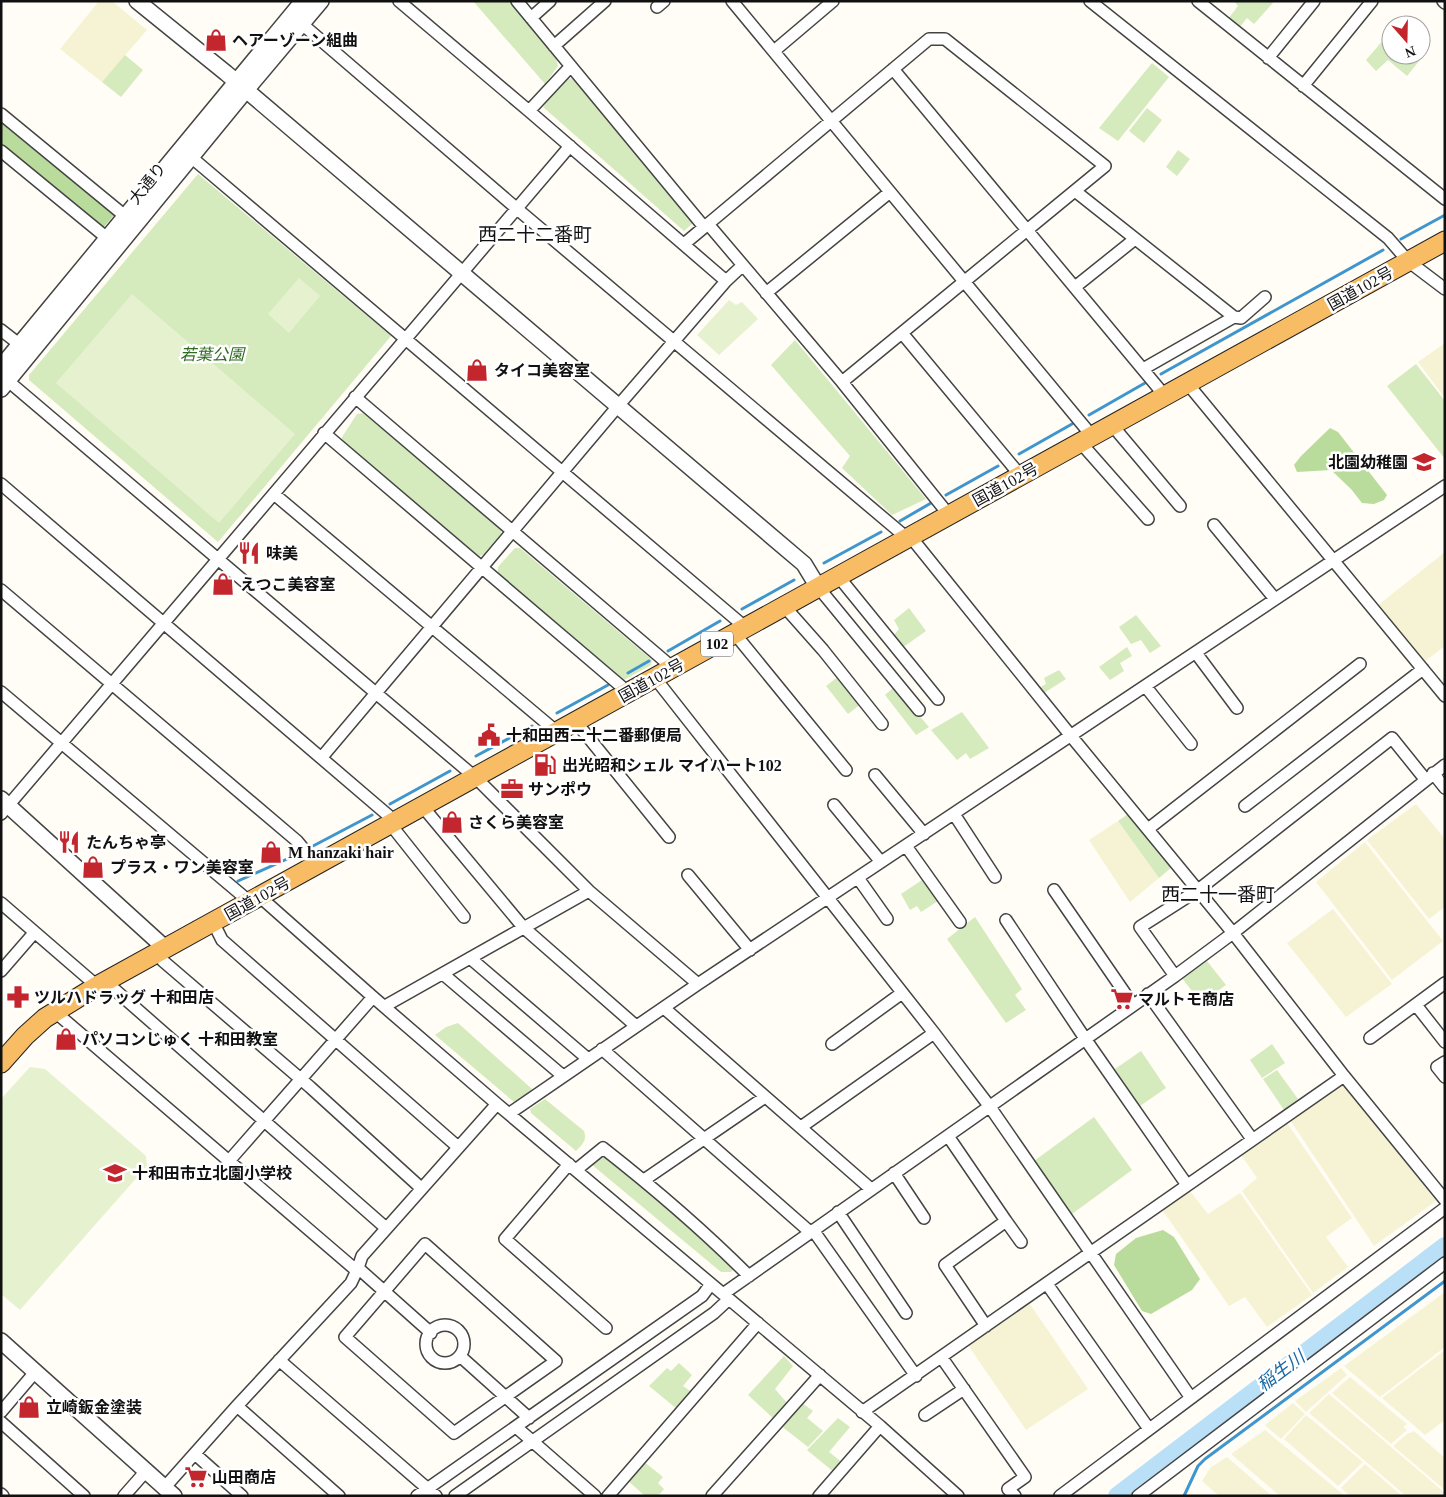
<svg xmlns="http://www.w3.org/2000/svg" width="1446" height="1497" viewBox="0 0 1446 1497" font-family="'Times New Roman','Noto Sans JP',serif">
	<rect width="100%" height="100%" fill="#fffdf5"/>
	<path fill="#f6f3d4" d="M99,1H112L147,30L102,82L60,49Z
		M1445,343V398L1418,362Z
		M1445,552V646L1424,662L1377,606Z
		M1416,804L1445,839V907L1429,919L1367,840Z
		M1118,821L1159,878L1130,902L1089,840Z
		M1365,842L1443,941L1392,980L1316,882Z
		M1333,909L1392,984L1346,1017L1287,943Z
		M1343,1083L1436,1201L1374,1246L1290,1120Z
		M1285,1120L1352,1218L1326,1237L1348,1267L1313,1293L1242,1191L1257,1178L1239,1152Z
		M1190,1191L1208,1214L1240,1193L1312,1295L1267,1327L1245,1297L1229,1306L1161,1208Z
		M1445,1292V1347L1380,1397L1344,1366Z
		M1030,1304L1088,1389L1026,1430L968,1345Z
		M1445,1350V1420L1425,1435L1382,1398Z
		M1341,1368L1347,1375L1306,1412L1295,1401Z
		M1350,1377L1407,1424L1403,1427L1407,1430L1391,1444L1332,1393Z
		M1329,1394L1445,1493V1496H1406L1309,1413Z
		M1293,1403L1305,1414L1281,1439L1265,1425Z
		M1306,1415L1363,1462L1338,1486L1284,1439Z
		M1265,1430L1345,1496H1280L1231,1454Z
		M1414,1431L1445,1458V1490L1393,1446L1408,1433H1410Z
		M1227,1457L1272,1496H1219L1202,1481L1211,1467Z
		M1365,1464L1402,1496H1350L1341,1488Z"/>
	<path fill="#d5ebbd" d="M473,1H509L555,55L558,66L545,84Z
		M1234,1H1271L1273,3L1254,24L1247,18L1239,28L1228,19L1238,6Z
		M1391,31V55H1421V52L1424,55L1407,76L1388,60L1376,71L1366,60Z
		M125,55L143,70L121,97L102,82Z
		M1152,63L1169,77L1118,141L1099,128Z
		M565,78L574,79L694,222L684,231L543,107Z
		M1147,108L1162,120L1144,143L1129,131Z
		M1178,150L1190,159L1177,176L1166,167Z
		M198,174L391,336L218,542L29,380V375Z
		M795,340L926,499L892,515L842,468L850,456L771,365Z
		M1416,364L1445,401V459L1387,386Z
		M365,413L500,528L502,534L484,555L479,556L342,442V437L357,414Z
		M515,548H520L652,660L651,665L624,680L498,573V567Z
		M909,608L926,631L902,648L893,636L899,629L894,620Z
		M1136,615L1161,646L1150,653L1141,640L1131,644L1119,627Z
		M1127,647L1132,656L1120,663L1124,671L1110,680L1099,667Z
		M1059,670L1066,679L1044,693L1039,688L1046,684L1044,678Z
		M839,676L861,704L848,714L826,686Z
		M894,687L929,727L916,735L885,695Z
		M962,712L989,748L970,759L966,753L957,760L931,730Z
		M1128,814L1172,867L1159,878L1118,821Z
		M922,880L938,901L921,912L917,906L910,910L901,894Z
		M975,917L1022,989L1015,995L1026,1010L1006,1023L947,939Z
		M1207,961L1226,985L1201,1003L1182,978Z
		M458,1023L532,1089L525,1097L514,1102L435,1035L446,1027Z
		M1272,1044L1285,1063L1262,1078L1250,1060Z
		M1141,1051L1166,1088L1140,1106L1115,1069Z
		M1277,1070L1298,1099L1284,1110L1263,1079Z
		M545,1099L584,1131C587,1140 583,1144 576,1151L531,1113L530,1109Z
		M1094,1117L1132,1170L1072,1214L1034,1161Z
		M604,1155L609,1156L735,1268L731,1272H721L591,1164L595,1158Z
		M784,1356L793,1366L775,1389L788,1404L774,1419L748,1395Z
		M679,1363L692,1375L683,1386L692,1392L677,1409L649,1386L667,1368L671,1371Z
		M801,1402L813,1411L807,1418L823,1431L808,1447L780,1425Z
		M838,1418L850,1427L829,1452L843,1463L835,1473L807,1450Z
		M643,1461L663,1477L658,1483L664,1489L658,1496H645L626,1479Z"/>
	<path fill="#b9dc9c" d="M1,120L115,214L103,228L1,146Z
		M1330,428L1338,432L1387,495L1384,500L1374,504L1362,503L1351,489L1331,470L1297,472L1294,465L1301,456Z
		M1163,1230L1174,1237L1200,1279L1192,1290L1151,1314L1142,1311L1114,1265L1116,1254L1136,1238Z"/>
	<path fill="#e6f2cf" d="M299,278L320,296L289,333L268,314Z
		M132,294L295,434L219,523L56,383Z
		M729,300L736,305L742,302L758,319L719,355L697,335Z
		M30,1067L45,1069L146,1156L147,1166L20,1310L1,1294V1099Z"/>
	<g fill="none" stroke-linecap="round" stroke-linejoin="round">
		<path stroke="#3f96cf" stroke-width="3" d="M1401,239L1445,215
			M1161,374L1383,250
			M1089,415L1145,383
			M1019,454L1072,424
			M946,495L998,466
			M900,521L931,503
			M824,563L881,532
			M742,609L794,580
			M668,651L720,621
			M628,673L649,661
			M557,713L608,685
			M476,756L532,726
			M390,804L450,771
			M313,846L372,815
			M238,881L296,855
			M1184,1496L1198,1466L1205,1459L1445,1281"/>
		<path stroke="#b9e0f7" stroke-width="18" d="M1117,1496L1445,1246"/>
		<defs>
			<path id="minor" d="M399,1L529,111L726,281
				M517,1L704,227
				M732,1L1092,436
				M1090,1L1388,238L1408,261L1445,289
				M1198,1L1445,199
				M1443,1L1445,3
				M657,7L664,1
				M531,18L550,1
				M302,24L516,208L907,538
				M554,46L605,1
				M774,51L833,1
				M1268,58L1314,1
				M893,69L1165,396
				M1303,86L1372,1
				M529,111L571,66
				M1,114L125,216
				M1,151L107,238
				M191,157L745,627
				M1075,191L1234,317
				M684,244L708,224
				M1075,287L1135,239
				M766,293L890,192
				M1,330L19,344
				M902,333L1020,475
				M1143,369L1234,317L1241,318L1265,297
				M1,375L476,778L589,891L698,984
				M842,382L1105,166L945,39H929L708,224L842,382L949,515
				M1187,383L1445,696
				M355,397L673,668
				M1112,425L1180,506
				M324,433L629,693
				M1080,442L1148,519
				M1,484L396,822
				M274,494L557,732
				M1214,525L1275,599
				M910,536L1071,736L1233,933L1344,1076L1445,1200
				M838,576L938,699
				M818,587L919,710
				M1,590L297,841L307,853L314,867
				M784,606L823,650L882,724
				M735,634L846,770
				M1196,653L1237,708
				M655,678L934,1033L990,1107L1191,1398
				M1146,687L1191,744
				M1,692L250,902
				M576,722L669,837
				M322,757L618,406L726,281L742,266
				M1433,773L1445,788
				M875,775L924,834
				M834,805L881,862
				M1245,806L1423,669
				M423,807L523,927L636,1026
				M1,814L570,146
				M954,814L995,877
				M391,825L464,917
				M1148,829L1360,664
				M906,846L960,922
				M688,875L750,950
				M858,878L887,919
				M1054,890L1133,1005
				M259,896L373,997L497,1104L880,1426L958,1496
				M1,903L97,986
				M1006,920L1086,1040L1187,1185
				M213,922L222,940L458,1147
				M157,953L163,961L310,1087L421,1188
				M470,958L588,1059
				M1,971L34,933
				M443,974L563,1076
				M1175,976L1140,927L1198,890L1392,738L1425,779
				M106,982L386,1228
				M1148,994L1252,1139
				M1416,1005L1445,1042
				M385,1006L589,891
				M664,1008L871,1189
				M54,1011L357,1271
				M1370,1038L1445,983
				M832,1044L902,993
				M602,1049L810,1232
				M1445,1062L1437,1067L1445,1077
				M510,1113L698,984L1445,486
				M801,1127L934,1033
				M948,1136L1006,1221L945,1265L986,1326
				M228,1162L373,997
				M569,1164L505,1239L606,1328
				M576,1170L603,1148C654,1188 703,1230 749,1276
				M894,1173L924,1218
				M644,1180L765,1097
				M838,1212L906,1313
				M1006,1221L1021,1242
				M813,1230L916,1376
				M425,1244L556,1361L454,1433L345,1337Z
				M358,1268L431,1333
				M1047,1284L1149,1429
				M723,1294L1175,976L1233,933L1445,765
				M426 1344a19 19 0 1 1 38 0a19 19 0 1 1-38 0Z
				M460,1356L529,1418
				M942,1358L1025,1477L1008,1489L1015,1496
				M279,1360L436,1496
				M237,1406L339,1496
				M1,1412L36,1371
				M862,1412L1344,1076
				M925,1415L964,1389
				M1,1422L84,1496
				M516,1427L595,1496
				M195,1454L242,1496
				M165,1487L237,1406L351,1283L358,1268L362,1256L497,1104
				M1,1494L3,1496
				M124,1496L146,1471
				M417,1496L702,1296L711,1284
				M455,1496L714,1313L729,1299
				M608,1496L758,1323
				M712,1496L820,1375
				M819,1496L880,1426
				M1060,1496L1445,1208
				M1138,1496L1445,1263"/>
			<path id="tertiary" d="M137,1L226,73L804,564L818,587
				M1,367L303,1
				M1,389L246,90L321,1
				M1,799L165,948
				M1,1341L174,1496"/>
			<path id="trunk" d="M1,1063L25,1036L45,1018L97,986L1445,241"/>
		</defs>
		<use href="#minor" stroke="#444" stroke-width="14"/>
		<use href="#tertiary" stroke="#444" stroke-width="18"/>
		<use href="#trunk" stroke="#222" stroke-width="21"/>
		<use href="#minor" stroke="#fff" stroke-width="11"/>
		<use href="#tertiary" stroke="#fff" stroke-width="15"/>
		<use href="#trunk" stroke="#f7bc64" stroke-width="19"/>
	</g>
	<defs>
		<symbol id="shop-bare" viewBox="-9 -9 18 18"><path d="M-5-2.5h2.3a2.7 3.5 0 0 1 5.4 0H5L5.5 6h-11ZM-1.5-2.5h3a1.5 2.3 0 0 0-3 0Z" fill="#c4262e" stroke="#fff" stroke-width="2.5" paint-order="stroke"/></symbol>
		<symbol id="school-bare" viewBox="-9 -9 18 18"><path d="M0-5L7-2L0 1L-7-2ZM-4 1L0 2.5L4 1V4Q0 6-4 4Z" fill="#c4262e" stroke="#fff" stroke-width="2.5" paint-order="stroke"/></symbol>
		<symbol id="restaurant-bare" viewBox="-9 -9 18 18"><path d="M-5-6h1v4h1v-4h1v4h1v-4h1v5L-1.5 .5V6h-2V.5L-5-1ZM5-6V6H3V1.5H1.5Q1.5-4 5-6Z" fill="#c4262e" stroke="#fff" stroke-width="2.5" paint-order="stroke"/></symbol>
		<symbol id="civic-bare" viewBox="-9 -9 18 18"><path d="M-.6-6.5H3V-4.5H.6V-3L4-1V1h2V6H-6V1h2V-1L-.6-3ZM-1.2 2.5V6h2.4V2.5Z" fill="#c4262e" stroke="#fff" stroke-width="2.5" paint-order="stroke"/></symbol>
		<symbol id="fuel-bare" viewBox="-9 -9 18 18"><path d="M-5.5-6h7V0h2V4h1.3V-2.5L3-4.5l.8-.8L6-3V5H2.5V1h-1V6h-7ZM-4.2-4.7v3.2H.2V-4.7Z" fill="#c4262e" stroke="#fff" stroke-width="2.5" paint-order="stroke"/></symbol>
		<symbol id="office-bare" viewBox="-9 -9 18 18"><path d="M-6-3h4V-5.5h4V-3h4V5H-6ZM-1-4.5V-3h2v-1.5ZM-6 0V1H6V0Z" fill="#c4262e" stroke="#fff" stroke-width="2.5" paint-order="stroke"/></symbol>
		<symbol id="pharmacy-bare" viewBox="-9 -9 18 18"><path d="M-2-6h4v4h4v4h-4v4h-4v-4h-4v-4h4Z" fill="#c4262e" stroke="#fff" stroke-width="2.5" paint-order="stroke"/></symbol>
		<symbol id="supermarket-bare" viewBox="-9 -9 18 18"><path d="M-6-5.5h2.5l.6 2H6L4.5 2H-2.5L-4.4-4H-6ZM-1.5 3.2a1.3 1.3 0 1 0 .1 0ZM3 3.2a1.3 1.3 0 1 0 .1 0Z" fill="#c4262e" stroke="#fff" stroke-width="2.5" paint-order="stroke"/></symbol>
	</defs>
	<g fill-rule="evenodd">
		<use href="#shop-bare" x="200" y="24" width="32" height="32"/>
		<use href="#shop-bare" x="461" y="354" width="32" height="32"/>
		<use href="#school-bare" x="1408" y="446" width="32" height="32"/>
		<use href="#restaurant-bare" x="233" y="537" width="32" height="32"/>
		<use href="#shop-bare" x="207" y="568" width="32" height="32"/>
		<use href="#civic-bare" x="473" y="719" width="32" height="32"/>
		<use href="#fuel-bare" x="529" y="749" width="32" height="32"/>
		<use href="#office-bare" x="496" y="773" width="32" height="32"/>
		<use href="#shop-bare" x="436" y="806" width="32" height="32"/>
		<use href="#restaurant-bare" x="53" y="826" width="32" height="32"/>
		<use href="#shop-bare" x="255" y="836" width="32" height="32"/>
		<use href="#shop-bare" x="77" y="851" width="32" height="32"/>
		<use href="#pharmacy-bare" x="2" y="981" width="32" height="32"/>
		<use href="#supermarket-bare" x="1106" y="983" width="32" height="32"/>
		<use href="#shop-bare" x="50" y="1023" width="32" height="32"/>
		<use href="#school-bare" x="99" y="1157" width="32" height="32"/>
		<use href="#shop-bare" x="13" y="1391" width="32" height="32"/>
		<use href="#supermarket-bare" x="180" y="1461" width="32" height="32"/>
	</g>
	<g text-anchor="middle" stroke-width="5" stroke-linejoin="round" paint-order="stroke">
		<rect fill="#fff" stroke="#585858" stroke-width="1" x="701" y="631.5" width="32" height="25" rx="4"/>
		<g font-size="15" font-weight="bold" fill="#111">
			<text x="717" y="649">102</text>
		</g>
		<g font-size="16" font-weight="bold" fill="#111" stroke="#fff" text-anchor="start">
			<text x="232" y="46">ヘアーゾーン組曲</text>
			<text x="494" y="376">タイコ美容室</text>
			<text x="1408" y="468" text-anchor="end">北園幼稚園</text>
			<text x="266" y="559">味美</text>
			<text x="240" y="590">えつこ美容室</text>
			<text x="506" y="741">十和田西二十二番郵便局</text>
			<text x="562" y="771">出光昭和シェル マイハート102</text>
			<text x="528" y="795">サンポウ</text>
			<text x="468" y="828">さくら美容室</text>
			<text x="86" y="848">たんちゃ亭</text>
			<text x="288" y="858">M hanzaki hair</text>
			<text x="110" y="873">プラス・ワン美容室</text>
			<text x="34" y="1003">ツルハドラッグ 十和田店</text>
			<text x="1138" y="1005">マルトモ商店</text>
			<text x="82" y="1045">パソコンじゅく 十和田教室</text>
			<text x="132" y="1179">十和田市立北園小学校</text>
			<text x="46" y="1413">立崎鈑金塗装</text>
			<text x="212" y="1483">山田商店</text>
		</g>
		<g font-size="16" fill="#111" stroke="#fff">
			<text transform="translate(147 183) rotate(-51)" y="6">大通り</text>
			<text transform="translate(1360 288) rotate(-29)" y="6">国道102号</text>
			<text transform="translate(1005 484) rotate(-29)" y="6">国道102号</text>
			<text transform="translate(651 680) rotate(-29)" y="6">国道102号</text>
			<text transform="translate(257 898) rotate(-29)" y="6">国道102号</text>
		</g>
		<g font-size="16" font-style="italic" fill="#2f6b1f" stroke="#fff">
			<text x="212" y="360">若葉公園</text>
		</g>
		<g font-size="18" font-style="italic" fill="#1768a6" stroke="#fff">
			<text transform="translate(1281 1371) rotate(-37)" y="6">稲生川</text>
		</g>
		<g font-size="19" fill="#111" stroke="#fff">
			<text x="535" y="241">西二十二番町</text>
			<text x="1218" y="901">西二十一番町</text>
		</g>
	</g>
	<rect width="1446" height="1497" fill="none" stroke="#111111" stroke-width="5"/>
	<g transform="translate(1406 40) rotate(160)"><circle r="24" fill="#ffffff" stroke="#a0a0a0"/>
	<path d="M0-4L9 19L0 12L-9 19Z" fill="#c4262e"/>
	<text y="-8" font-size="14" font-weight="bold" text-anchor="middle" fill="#111111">N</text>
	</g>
</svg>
